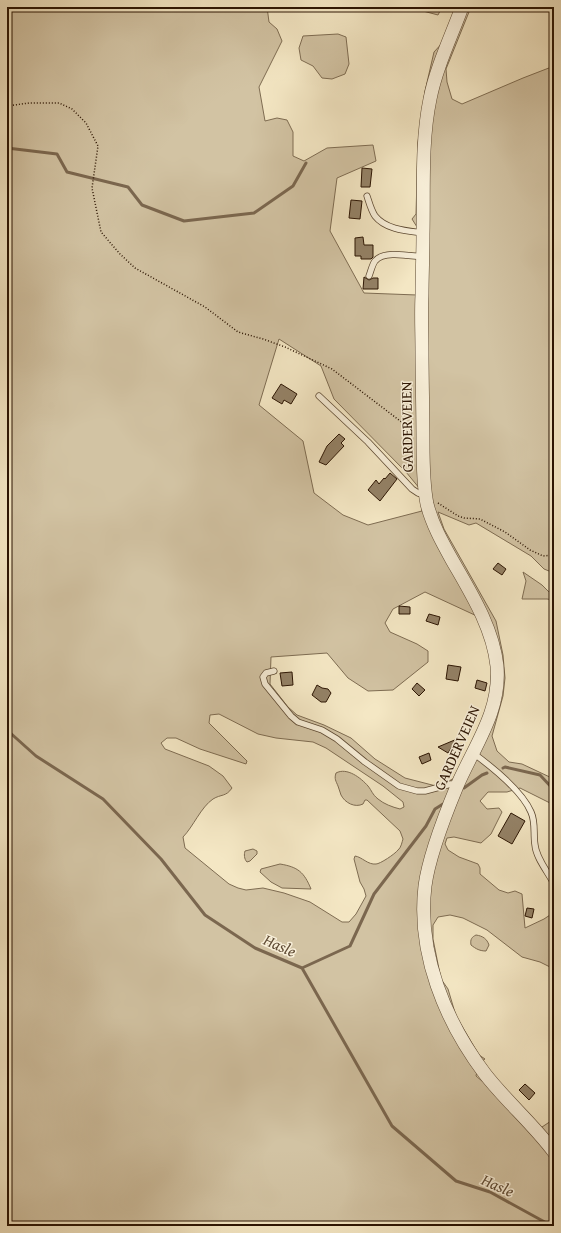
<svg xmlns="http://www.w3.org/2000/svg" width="561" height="1233" viewBox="0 0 561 1233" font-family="'Gentium Book Plus',serif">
	<rect width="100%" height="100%" fill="#f4e7c4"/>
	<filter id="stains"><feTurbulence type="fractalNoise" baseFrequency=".005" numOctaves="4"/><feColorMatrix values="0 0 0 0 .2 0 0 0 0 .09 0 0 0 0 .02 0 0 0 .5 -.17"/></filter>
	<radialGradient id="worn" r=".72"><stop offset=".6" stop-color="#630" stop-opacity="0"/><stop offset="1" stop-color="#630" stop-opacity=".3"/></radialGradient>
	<path fill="#d2c3a3" stroke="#7e6c52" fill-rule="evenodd" d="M7,7H267L269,22L277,29L282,41L259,87L265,121L277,118L287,120L293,132V156L304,161L327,148L373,145L376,161L337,178L330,231L364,293L417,295V227L412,219L416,214L418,142L425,91L434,52L445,40L457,7H471L446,69L447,82L452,99L462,104L523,78L554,66V573L544,569L531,556L476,523L469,525L438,512L444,529L496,621L503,655L505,678L503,696L492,736L497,751L509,762L522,764L554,779V808L552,804L520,788L507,792H488L480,801L487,809L499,808L502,812L491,834L481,843L454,837L447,838L445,844L448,850L459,857L478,864L480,868V874L499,890L508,893L515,891L522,894L525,928L544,919L553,913L554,914V969L540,962L522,957L487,930L463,918L450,915L438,917L433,925V939L441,979L448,989L456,1016L479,1055L485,1059L479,1063L476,1076L539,1129L554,1119V1226H7ZM279,339L321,366L334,399L406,472L420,489L422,511L368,525L343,515L314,493L303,441L259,405ZM425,592L479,617L489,645L492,668L488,711L453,779L436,786L405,778L375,759L351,738L324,725L297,715L288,707L270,684L271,657L327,653L348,678L368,691L393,690L428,662V651L417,644L390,632L385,623L393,609ZM219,714L258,734L276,738L313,742L326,748L383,786L403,802L404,807L400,809C392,807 384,804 378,799C372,794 372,791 368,786C361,778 347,767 336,773C334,779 336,781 338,786C339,789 340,792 341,795C345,803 355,808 363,804L365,800H367L400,831L403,839C402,842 401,848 398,850C395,854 380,864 376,864C368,865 362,857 355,856L354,859L360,882L364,889L366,896L356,914L349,922H342L310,902L284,893L263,888L246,890L238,888L229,884L185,848L183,837C193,827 201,807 213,799C221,794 226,797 232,788L223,776L209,766L165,749L161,743L167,738H176L200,749L246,764L247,761L209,723L210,715Z
		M419,7H436L440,11L438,15L423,11L418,8Z
		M338,34L346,37L349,64L345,74L332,79L322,78L313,66L301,60L299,48L303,36Z
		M523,572L542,585L554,597V600L547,599H522L526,581Z
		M253,849L257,851V854L250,861L247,862C244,859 244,854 245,851Z
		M280,864C298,867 304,872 311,889L282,888L271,882L260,872L261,869Z
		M476,935C483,936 487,939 489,945L486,951C480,951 476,949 471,945C470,939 472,937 476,935Z"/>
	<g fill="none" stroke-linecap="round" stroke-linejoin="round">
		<path stroke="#7b674f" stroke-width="3" d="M7,148L57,154L67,172L128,187L142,205L184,221L254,213L293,186L306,163
			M7,730L36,756L103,799L161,859L205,915L255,948L302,968L392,1126L456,1181L490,1192L552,1226
			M503,768L505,767L540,775L554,790
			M464,788L482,775L487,773
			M302,968L350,946L374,894L426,826L435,809L443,804"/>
	</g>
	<path fill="#948267" stroke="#2b1402" d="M362,168L372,169L370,187H361Z
		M351,200L362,201L360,219L349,218Z
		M363,237L364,245H373V257L371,259H361V256H355V238Z
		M364,277L369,280L373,278H378V289H363Z
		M281,384L297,394L291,404L284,400L282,404L272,398Z
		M339,434L345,439L341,443L344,446L326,465L319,462L327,446Z
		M390,473L397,479L380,501L368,490L376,480L379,484L384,478L385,479Z
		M498,563L506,569L502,575L493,569Z
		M399,606L410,607V614H399Z
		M429,614L440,617L438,625L426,621Z
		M448,665L461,667L458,681L446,679Z
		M292,672L293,685L282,686L280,673Z
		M477,680L487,683L485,691L475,688Z
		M417,683L425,690L419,696L412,689Z
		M317,685L322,688L328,689L331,693L326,702H321L312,695Z
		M457,739L448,753L438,747Z
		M429,753L431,760L422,764L419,757Z
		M511,813L525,821L512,844L498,836Z
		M527,908L534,909L532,918L525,916Z
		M525,1084L535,1093L529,1100L519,1090Z"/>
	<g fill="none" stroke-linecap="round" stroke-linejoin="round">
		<defs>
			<path id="service" d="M367,196C369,202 371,210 375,216C386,230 408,231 423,233
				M369,276C371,271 372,265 375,261C384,250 410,256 423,257
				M319,396L368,442L412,489L418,493L426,495
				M274,671L266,673L263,677L265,684L291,716L298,722L322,730L337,739L365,762L399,786L417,791H425L451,784H457
				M473,753C492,767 522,791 531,812C536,823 533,834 535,845C536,858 548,872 554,884"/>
			<path id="tertiary" d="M462,7C451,37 436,68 430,99C421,142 424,191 423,234C423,255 422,275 422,295C421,314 422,332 422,351C422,381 423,412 423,443C423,463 423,484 427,504C432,524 442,542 452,560C471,593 493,628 497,666C501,712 474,746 457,786C445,815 429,855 425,886C417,953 445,1021 485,1074C506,1101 533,1124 554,1152"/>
		</defs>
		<use href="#service" stroke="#5d4932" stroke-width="7"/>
		<use href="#tertiary" stroke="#5d4932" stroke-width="14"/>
		<path stroke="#2b1402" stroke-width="1.5" stroke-dasharray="1 2" stroke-linecap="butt" d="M7,106L29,103H59L72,109L86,123L98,146L92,188L101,232L120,254L135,268L205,307L238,332L263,339L285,347L332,369L412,430
			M438,503L458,516L464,518L480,519L505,532L530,550L543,556L554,555"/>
		<use href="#service" stroke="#f8efd9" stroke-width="5.5"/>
		<use href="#tertiary" stroke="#f8efd9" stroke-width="13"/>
	</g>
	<g text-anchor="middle" stroke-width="3" stroke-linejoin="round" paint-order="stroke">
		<g font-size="15" fill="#2b1402" stroke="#f8efd9">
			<text transform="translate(407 427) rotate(-91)" y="5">GARDERVEIEN</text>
			<text transform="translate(457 748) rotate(-66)" y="5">GARDERVEIEN</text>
		</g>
		<g font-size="16" font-style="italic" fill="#604c35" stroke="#f8efd9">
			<text transform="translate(280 945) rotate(24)" y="6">Hasle</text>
			<text transform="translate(498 1185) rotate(24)" y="6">Hasle</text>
		</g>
	</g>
	<rect width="561" height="1233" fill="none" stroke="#f4e7c4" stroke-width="24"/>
	<rect x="8" y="8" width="545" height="1217" fill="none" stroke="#2b1402" stroke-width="2"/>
	<rect x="12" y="12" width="537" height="1209" fill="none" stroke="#2b1402"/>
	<rect width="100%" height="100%" filter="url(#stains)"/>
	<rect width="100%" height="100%" fill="url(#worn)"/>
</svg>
